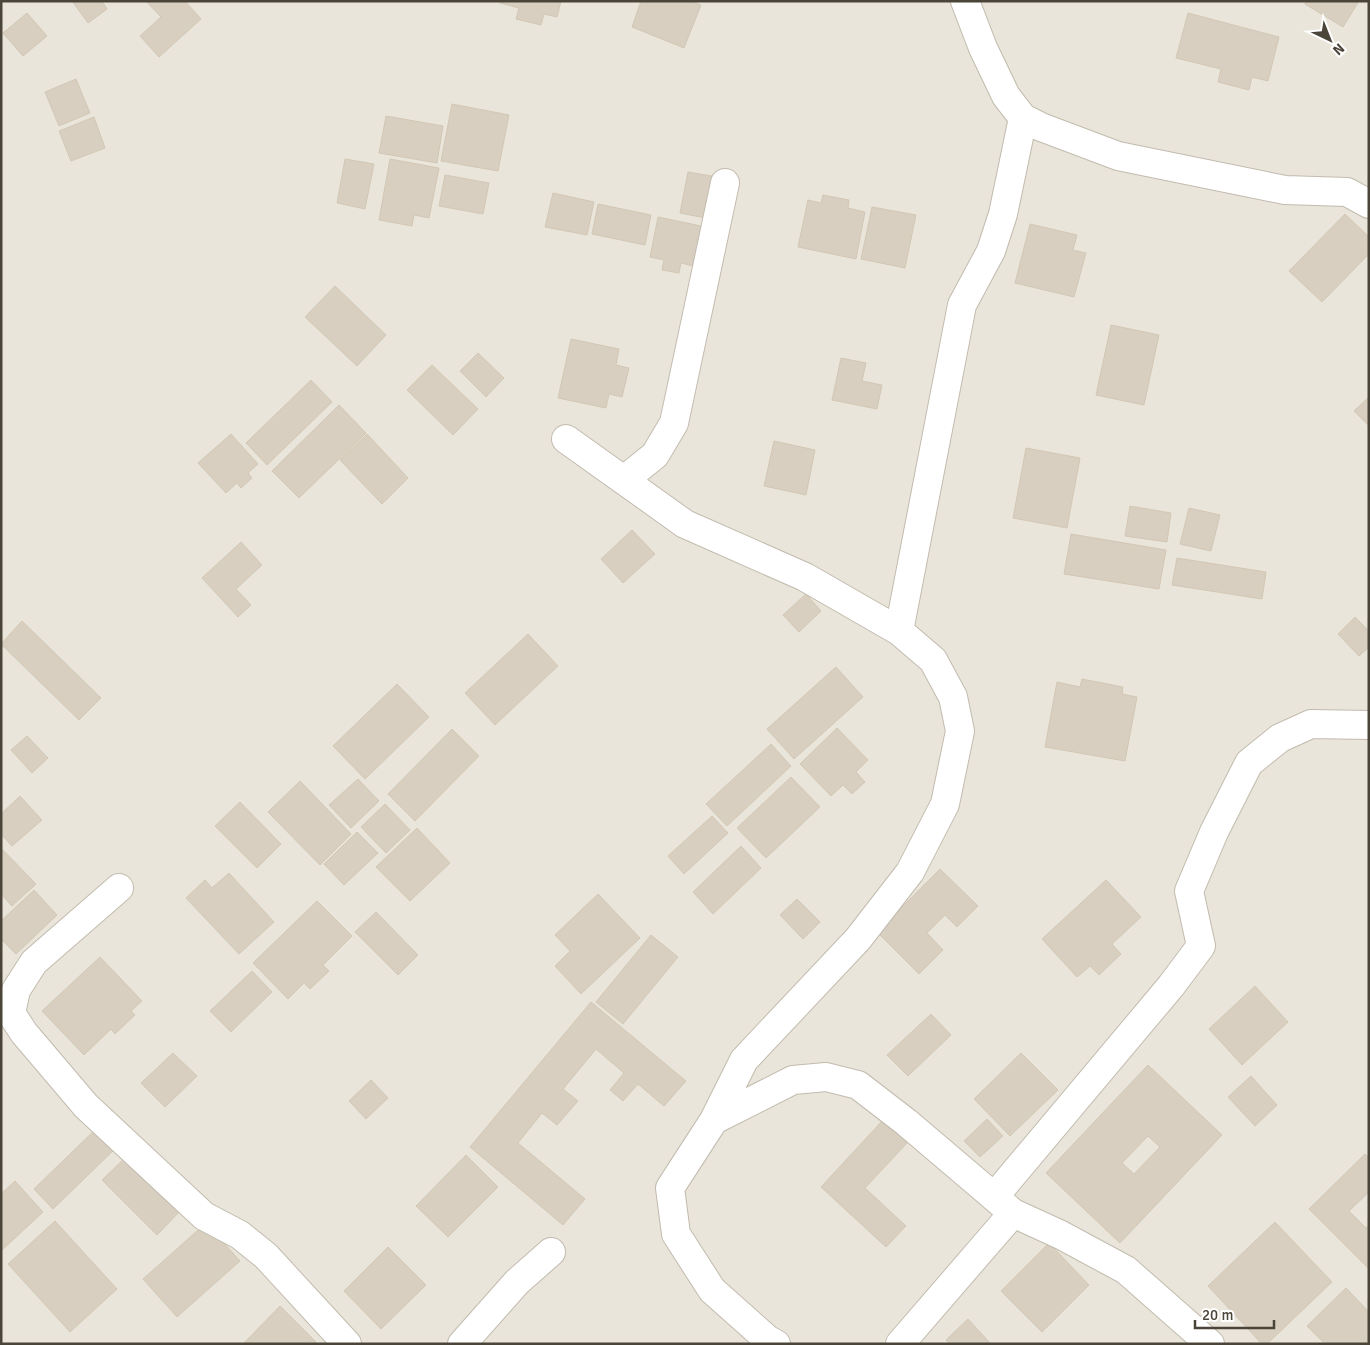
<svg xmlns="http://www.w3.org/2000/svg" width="1370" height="1345" viewBox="0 0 1370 1345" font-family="Signika,sans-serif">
	<rect width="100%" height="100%" fill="#f6f3ec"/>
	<path fill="#eae5da" d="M1,1H1369V1344H1Z"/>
	<path fill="#d8cfc1" stroke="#d3c7b4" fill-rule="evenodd" d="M72,1H102L107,9L88,23Z
		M146,1H185L201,19L159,57L140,36L161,17Z
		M500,1H561L557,17L544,14L541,25L516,19L519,8L500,3Z
		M641,1H690L701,5L684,48L632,27Z
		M1306,1H1359L1343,27L1305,4Z
		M27,13L47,36L23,56L3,33Z
		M1188,13L1279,37L1268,81L1252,77L1249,90L1218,82L1221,69L1176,58Z
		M76,79L90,113L59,126L45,92Z
		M452,104L509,115L498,171L441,161Z
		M386,116L443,126L437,163L379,153Z
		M94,117L105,148L71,161L59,131Z
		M345,159L374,164L365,209L337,203Z
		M390,159L439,168L429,218L414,215L412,226L379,220Z
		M688,172L723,178L716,220L680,213Z
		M445,175L489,183L483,214L439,206Z
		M553,193L594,202L587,235L545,227Z
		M823,195L849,200L848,208L865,212L856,259L798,247L808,200L821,203Z
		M598,204L651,215L645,245L592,234Z
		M872,207L916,215L905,268L861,259Z
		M1345,214L1369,237V254L1322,302L1289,271Z
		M658,217L706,227L698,267L681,263L679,273L662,270L664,260L650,257Z
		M1030,224L1077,235L1073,250L1086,253L1074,297L1015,283Z
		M335,286L386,335L357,366L305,317Z
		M1111,325L1159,335L1144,405L1096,395Z
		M571,339L619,349L616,365L629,368L622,397L609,394L606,408L558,398Z
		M478,353L504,378L486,397L460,371Z
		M841,358L866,363L862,381L882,385L877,409L832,400Z
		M432,365L478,409L453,435L407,390Z
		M311,380L332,402L267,465L246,443Z
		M1369,397V425H1368L1354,411Z
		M339,405L366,433L299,498L272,471Z
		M231,434L258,464L248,473L252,478L241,488L237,483L226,493L198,463Z
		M367,434L408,478L382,504L340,460Z
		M774,441L815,450L806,495L764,486Z
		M1026,448L1080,458L1067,528L1013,518Z
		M1130,506L1171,513L1167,542L1125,536Z
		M1189,508L1220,515L1211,551L1180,544Z
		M632,530L655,554L623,583L601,559Z
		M1071,534L1166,550L1159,589L1064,574Z
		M241,542L262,565L236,589L251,605L238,617L202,578Z
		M1177,558L1266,572L1262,599L1172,585Z
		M806,594L821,611L799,632L783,615Z
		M1355,617L1369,631V647L1359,656L1338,634Z
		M22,621L101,698L79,720L1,644Z
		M528,634L558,666L495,725L465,693Z
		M836,667L863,697L794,759L767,729Z
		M1082,679L1123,687L1122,694L1137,697L1125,761L1045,747L1057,682L1080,687Z
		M397,684L429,717L365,779L333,746Z
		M837,728L868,760L856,772L865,782L852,794L843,785L831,796L800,764Z
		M452,729L479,756L415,821L388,794Z
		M27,736L48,758L32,773L11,750Z
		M771,744L791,766L727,826L706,804Z
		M791,777L820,807L766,858L737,828Z
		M358,779L379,801L351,828L329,805Z
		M300,781L351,834L320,865L268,812Z
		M20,796L42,820L12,846L1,834V814Z
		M240,802L281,844L257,868L215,826Z
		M385,804L410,830L386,853L361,827Z
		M712,816L728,833L684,874L668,856Z
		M417,828L450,863L410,901L376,867Z
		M357,832L378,853L344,885L324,864Z
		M741,846L761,868L713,914L693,892Z
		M1,848L36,884L12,906L1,894Z
		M940,869L978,906L957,927L945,915L927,933L943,950L919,974L877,932Z
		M229,873L274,922L239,954L186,898L205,880L212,888Z
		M1106,880L1141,917L1112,944L1121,954L1099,975L1090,966L1077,977L1042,939Z
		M34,890L57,915L16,954L1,939V921Z
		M598,894L640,938L581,994L555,966L570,951L555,935Z
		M797,899L820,922L803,939L780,915Z
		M317,901L352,936L323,965L329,971L310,989L304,983L288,999L253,963Z
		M376,912L418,955L398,975L355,932Z
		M651,935L678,957L623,1024L596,1002Z
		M100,957L142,1001L131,1011L135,1015L115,1034L111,1029L84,1055L42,1011Z
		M252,971L272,992L231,1032L210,1011Z
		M1255,986L1288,1022L1242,1065L1209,1029Z
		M591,1002L686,1081L664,1106L638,1084L623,1101L610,1090L624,1073L596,1049L563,1089L578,1101L557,1125L542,1113L518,1143L585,1199L563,1225L470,1147Z
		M931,1014L951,1035L908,1076L887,1055Z
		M173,1053L197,1076L165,1107L141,1083Z
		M1021,1053L1058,1090L1010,1136L974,1099Z
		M1148,1065L1222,1135L1120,1243L1046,1173ZM1148,1136L1160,1147L1134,1174L1122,1163Z
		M1251,1076L1277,1105L1255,1126L1228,1097Z
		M371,1080L388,1098L366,1119L349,1101Z
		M987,1119L1003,1136L980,1157L964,1141Z
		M883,1120L907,1143L865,1188L906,1226L886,1247L821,1187Z
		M100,1125L119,1145L53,1209L34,1189Z
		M1365,1154L1369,1158V1192L1349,1211L1366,1228L1369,1225V1269L1309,1209Z
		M128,1155L182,1209L157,1235L102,1180Z
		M466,1155L498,1187L448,1237L416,1206Z
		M15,1181L43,1212L1,1251V1194Z
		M55,1221L117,1289L70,1332L8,1264Z
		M1275,1222L1332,1282L1267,1344H1262L1208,1286Z
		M206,1223L240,1261L177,1317L143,1279Z
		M1049,1243L1089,1285L1042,1332L1001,1291Z
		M388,1247L426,1285L381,1329L344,1291Z
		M1346,1288L1369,1312V1344H1325L1307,1326Z
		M280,1306L316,1342L314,1344H243Z
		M968,1319L991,1344H950L946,1340Z"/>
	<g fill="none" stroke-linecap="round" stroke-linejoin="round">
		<defs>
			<path id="minor" d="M965,1L983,48L1006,96L1023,118L1041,127L1118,156L1285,190L1347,192L1369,204
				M566,439L685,524L805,577L899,631L933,660L953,697L960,731L945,804L910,872L858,939L744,1060L714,1120
				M624,480L655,455L674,423L725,183
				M899,631L962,305L991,251L1003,214L1023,118
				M119,888L34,962L16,990L11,1013L24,1033L86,1106L204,1216L240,1235L266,1256L347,1344
				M994,1197L1171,986L1201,946L1189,891L1214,832L1249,763L1280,738L1311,724L1369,725
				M462,1344L517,1282L551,1252
				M776,1344L767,1339L712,1290L676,1234L670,1188L714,1120L793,1080L826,1077L858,1085L906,1122L1013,1213L1061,1235L1126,1270L1210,1344
				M900,1344L1013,1213"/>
		</defs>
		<use href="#minor" stroke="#c2bbae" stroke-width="30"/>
		<use href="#minor" stroke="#fff" stroke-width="28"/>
	</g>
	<rect width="1370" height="1345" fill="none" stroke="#4b4439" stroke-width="5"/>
	<g transform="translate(1330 40) rotate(137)" stroke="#ffffff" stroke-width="4" paint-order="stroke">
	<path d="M0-4L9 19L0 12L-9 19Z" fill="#4b4439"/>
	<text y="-8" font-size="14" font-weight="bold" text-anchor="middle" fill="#4b4439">N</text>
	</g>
	<path d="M1195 1320v8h79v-8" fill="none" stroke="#4b4439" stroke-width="2.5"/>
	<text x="1202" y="1320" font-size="15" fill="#4b4439" stroke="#ffffff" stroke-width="4" paint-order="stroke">20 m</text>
</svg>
